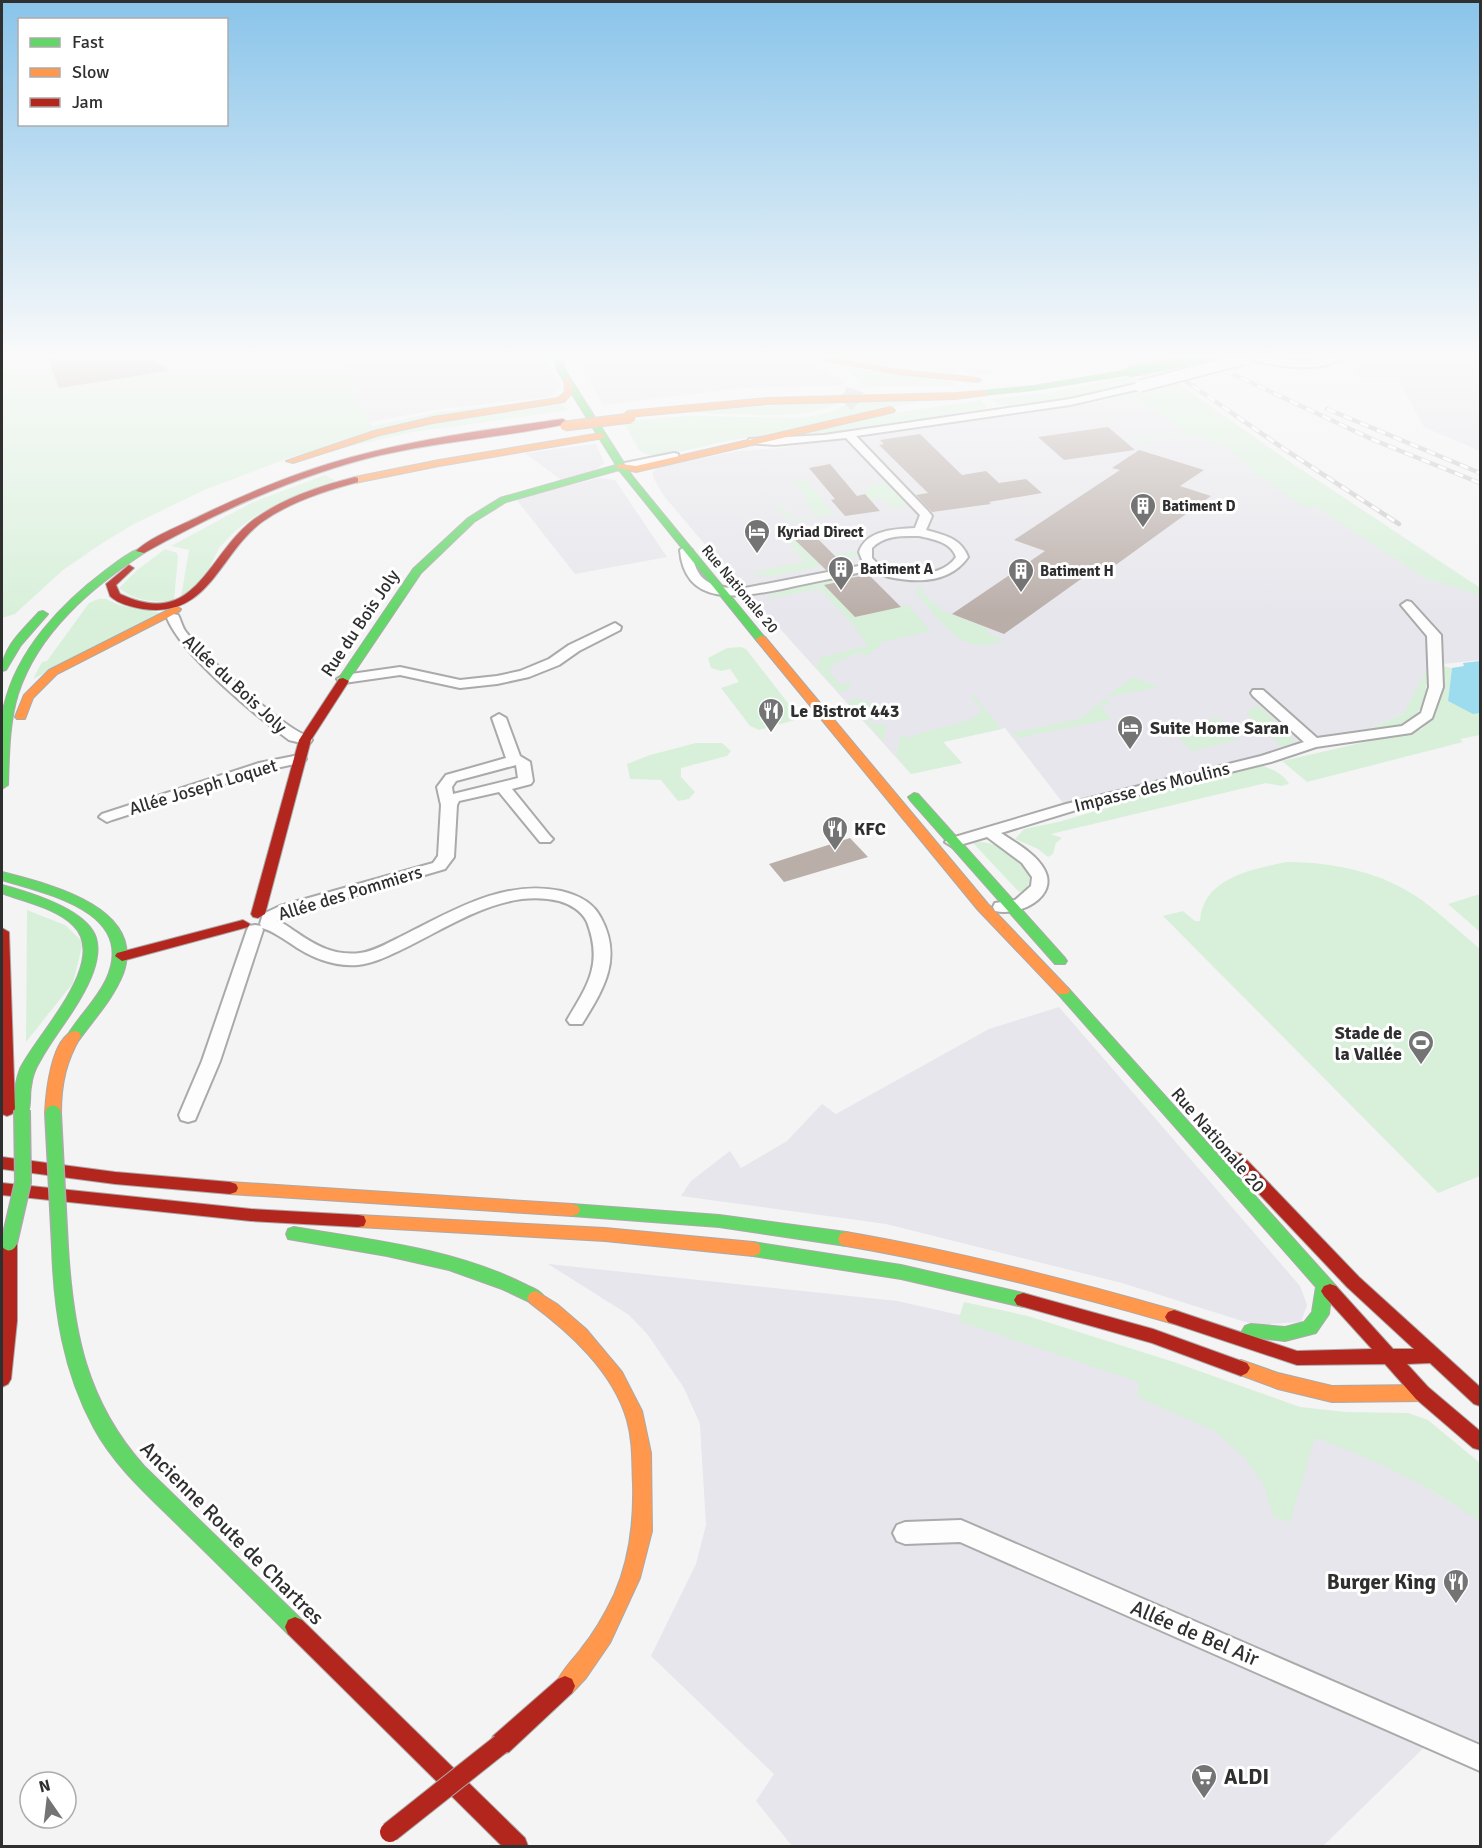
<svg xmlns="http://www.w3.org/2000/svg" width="1482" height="1848" viewBox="0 0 1482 1848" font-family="Signika,sans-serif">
	<rect width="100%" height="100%" fill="#f4f4f4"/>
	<path fill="#e6e6ec" d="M338,355H543L561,386L551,397L440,409L366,423Z
		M587,355H768L824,369L844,381L841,385L742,388L603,405L583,369Z
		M1108,355H1234L1249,362L1175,381L1284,458L1480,588V660L1443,664L1403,714L1374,727L1063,803L1005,728L943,742L962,763L911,774L717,559L664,496L653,477V472L659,467L738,451L780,448L1098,402L1144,388L1139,384L1142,375Z
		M1364,355H1480V451L1424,427L1398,379L1358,377L1348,360Z
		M596,444L604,463L597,469L561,480L525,453Z
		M599,478L615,480L667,557L575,574L516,499Z
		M1059,1007L1300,1286L1307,1305L1301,1322L1255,1325L1122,1283L886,1224L681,1196L691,1181L730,1151L741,1168L787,1141L822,1104L836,1114L989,1029Z
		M548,1264L897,1301L991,1322L1252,1408L1395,1469L1480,1520V1745L1442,1730L1323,1846H792L756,1801L774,1774L651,1656L696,1564L706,1525L700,1424L684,1388L648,1335L629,1315Z"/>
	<path fill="#d8f0da" d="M2,355H338L365,416L372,426L438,412L511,404L288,458L204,490L134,524L104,542L63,570L15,614L2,618Z
		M838,355H861L941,368L944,365L954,367L957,373Z
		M1069,355H1102L1107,358L1013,372L969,375L966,371L969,368L978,369Z
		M837,366L953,382L954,385L862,387L855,377Z
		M1134,376L1136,380L1132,384L1081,397L1005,407L991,399L1051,392Z
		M1174,381L1284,458L1480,588V595L1425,578L1314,506L1304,507L1263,478L1254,475C1247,452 1196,432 1174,434C1164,434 1152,441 1142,444L1135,441L1129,442L1125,439L1185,431L1136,397L1098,402Z
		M981,400L987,407L984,409L811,436L791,437L875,416Z
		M921,401L756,437C722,439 691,452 657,455C650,456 644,454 639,450L623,421L689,416L802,418L828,413L851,403Z
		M810,403H837C807,423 720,412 683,412Z
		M560,404L570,410L413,432L356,445L284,465L408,428Z
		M325,475L336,481L261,512L236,530L219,548L205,577L181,597L189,550L171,546L251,503Z
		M806,480L835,514L790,522L775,504L779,503L793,519L816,516L803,500L808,499L793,482Z
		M887,482L910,506L892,508L883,498L870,500L865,494L870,485Z
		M841,527L848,535L820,541L815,536L796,540L818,563L837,559L834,555L857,551L858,554L849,560L773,576L750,573L805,562L783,537Z
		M165,549L177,553L178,557L174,600C153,603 135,601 119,588L137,570Z
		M832,580L844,581L825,586L855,617L908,605L931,631L881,642L878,648L866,656L858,653L836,662L829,671L841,685L851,683L852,685L847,690L839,692L816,667L821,657L868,646L850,621L820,589L766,599L770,595L785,591L784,589Z
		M918,587H926L920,591L943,611L989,629L985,632L1004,640C963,658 943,624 920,598L915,591Z
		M98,599H106L119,605L161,613L33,679L42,662L47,661L89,603Z
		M741,647L746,649L798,716L795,720L759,730L750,726L721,688L739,682L730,669L721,671L711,668L708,658L727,648Z
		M1443,666L1452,668L1448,701L1473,713H1480V735L1460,739L1463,742L1307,782L1282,761L1422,729L1436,714Z
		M1427,669C1426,700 1427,711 1398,727L1323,739L1374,727L1403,714Z
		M1133,677L1159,687L1106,697Z
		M974,695L1002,729L943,742L962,763L911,774L896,756L901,735L909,738C928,727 972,726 983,709L970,696Z
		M1106,698L1110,703L1100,706L1112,719L1017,738L1012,733L1079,719Z
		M858,699L867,701L873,707H858L872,724H886L884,742L847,701Z
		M1258,705L1290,734L1294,741L1291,745L1282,747L1246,713Z
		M1215,717L1223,721L1214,723L1232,739H1241L1192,751L1171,730L1210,721Z
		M696,743H722L731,751L727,756L681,768V777L695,792L689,799L678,801L661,780L630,779L627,764L650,755Z
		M1263,766C1272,769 1285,775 1289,784L1281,786L1266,783L1051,834L1062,838L1056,843L1053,854L1048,857L1038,849L1015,839L1024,829L1058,822L1113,806L1123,797Z
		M980,842C1003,843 1041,864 1026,890L1019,892L973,843Z
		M1286,862C1333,862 1384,872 1423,901C1443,916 1461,933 1480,949V1176L1438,1193L1163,916L1183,911L1195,921H1200C1203,878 1250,870 1286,862Z
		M1480,894V932L1448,904Z
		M27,910L65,925L83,942L73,983L26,1042Z
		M964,1302L1028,1316L1174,1362L1300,1407L1346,1412L1408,1413L1428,1420L1480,1463V1522C1431,1487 1373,1458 1315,1438L1290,1522L1274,1518L1264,1486L1245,1458L1215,1431L1137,1397L1139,1382L958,1321Z"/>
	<path fill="#9cdcee" d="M1480,661V713L1473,714L1448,701L1452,668L1464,666L1463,663Z"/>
	<path fill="#baaea9" d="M73,355H148L169,371L59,388L48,358Z
		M1108,427L1135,450L1064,460L1038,437Z
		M920,434L962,475L986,471L999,483L1026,479L1042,493L989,502L991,504L932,512L916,495L928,493L879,445L884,444L880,440Z
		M1139,450L1204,470L1180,486L1211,496L1106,572L1095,569L1004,634L952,614L1045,551L1014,540L1120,470L1112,468Z
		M830,464L857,496L865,494L880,511L845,516L831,500L835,499L809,468Z
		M815,536L845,566L826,570L795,540Z
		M869,575L901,607L855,617L824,585L838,582L836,580Z
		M850,838L868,857L784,882L769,864Z"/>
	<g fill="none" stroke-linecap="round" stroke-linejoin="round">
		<path stroke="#cdcdcd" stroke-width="18" stroke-dasharray="18 9" stroke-linecap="butt" d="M845,404L853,396L856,387"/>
		<defs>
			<path id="street" d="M1255,355L1300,361L1347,355C1323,375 1279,366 1252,360L1250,358Z
				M1140,383L1144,384V388L1070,405L856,436L928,511L932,516L926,530C944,535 961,538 968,557C950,583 917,583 889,577C884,576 877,572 872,571C864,570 852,575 845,576C824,580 803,584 782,589C741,597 685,608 680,550L686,546L692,550C695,582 711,587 740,589L864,565L859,552C866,530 895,529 915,528L920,515L846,438L775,445L749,443V439L824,435L1070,399ZM919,536C933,539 951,542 956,557C940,581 889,579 872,558V548C884,535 902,536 919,536Z
				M674,453L678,454V458L620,470L614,467L620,464Z
				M1407,601L1411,602L1441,635L1443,687L1432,718L1411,733L1316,747L1271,762L1076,810L1001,833C1016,843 1035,853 1044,869C1060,897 1018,917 995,911L993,907L995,903L1015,900L1031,886L1032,877L1022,863L987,837L953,847L945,842L948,839L1066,804L1261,756L1304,742L1253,696L1251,693L1253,690H1263L1317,738L1402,726L1421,713L1429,687L1427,636L1401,605Z
				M173,614L178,615C181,620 182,627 186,632C204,655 284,730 310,737L312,740L310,743L305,744L289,740C255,715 182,655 167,618Z
				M615,623L621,627L620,630L579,651L559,665L529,677L497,684L460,688L400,675L344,683L337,679L344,675L400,667L460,680L497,676L520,671L549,659L569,645Z
				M499,714L506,718L520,756L530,762L533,781L531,784L512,789L550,836L553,839L550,842H540L499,792L459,801L457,805L454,857L445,869L292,914L277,921C284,923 290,928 296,932C316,946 335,956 360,953C376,951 391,941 406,934C454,910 505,879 561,891C578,895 593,902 601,918C623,959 603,990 582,1024H570L567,1020C588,985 603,964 587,922C582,911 570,904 559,901C504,888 452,925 405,948C390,955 375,963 358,965C333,967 310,957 290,943C280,937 273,931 262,928L260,924L263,914L280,906L433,863L438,856L441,805L437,787L446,775L506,758L492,718ZM516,765L518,778L453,794L452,787L456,781Z
				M299,755L304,756L306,759L304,762L267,770L112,820L107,822L99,817L102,814L259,763Z
				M255,925L261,926L263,930L220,1061L195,1120L188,1122L181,1120L179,1115L202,1061L247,930L249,926Z
				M961,1520L1480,1745V1771L960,1542L905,1544L897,1541L893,1533L897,1525L905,1522Z"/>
			<path id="fast" d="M554,355H562L565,370L633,477L766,639L761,642L757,641L619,470L506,502L474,522L421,573L347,683H339L337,681L413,569L468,518L500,498L616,465L557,370Z
				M1129,370L1133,372L1132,374L1034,390L983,395L979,393L983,391L1034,386Z
				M141,548L146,551L144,553C92,587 38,632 18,694C9,723 9,755 8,785L2,789C2,762 0,732 4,706C17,650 62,603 106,570C117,562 129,552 141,548Z
				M43,611L48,614L21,645L6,670L2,671C2,647 24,629 39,612Z
				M914,793L918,794L1065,958L1067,961L1065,964H1055L910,800L908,797Z
				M2,872C48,884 147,907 123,974C113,999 94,1019 79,1040H69L67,1036C79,1016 96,1001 106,980C138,912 47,894 2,880Z
				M2,885C28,892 87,909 96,938C102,958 90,982 80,999C68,1020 52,1039 40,1061C35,1069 32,1077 31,1087C29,1096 32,1106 27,1114H17C13,1108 15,1103 15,1096C15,1087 17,1077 20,1069C36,1035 111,961 73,925C54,907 24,902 2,893Z
				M1063,986L1068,988L1336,1286L1339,1291L1336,1296L1331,1297L1329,1314L1316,1333L1285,1341L1245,1336L1242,1331L1245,1326L1251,1324L1285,1327L1304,1322L1312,1312L1316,1287L1058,994L1056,991Z
				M572,1204L719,1215L846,1232L852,1234L854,1239L852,1244L846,1246L719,1227L572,1216L566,1214L564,1210L566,1206Z
				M294,1227C370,1240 452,1248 522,1283C530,1287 541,1290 545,1298L542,1303L536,1305L502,1289L449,1270L387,1256L288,1239L286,1234L288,1229Z
				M60,1240L66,1242L68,1247C73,1331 86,1401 144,1466L302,1620L305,1627L302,1634L295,1637L288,1634C252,1598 217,1563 181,1528C150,1497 115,1467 94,1428C63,1371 54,1311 52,1247L54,1242Z
				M753,1242L901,1265L1023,1293L1029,1295L1032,1300L1029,1305L1023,1307L901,1279L753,1256L747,1254L745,1249L747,1244Z"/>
			<path id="slow" d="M793,355H810L899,370L977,378L981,380L977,382L899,374Z
				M564,379H570L573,392L564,402L433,423L380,435L293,463L286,461L374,431L433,417L558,398L565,392Z
				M983,391L987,393L986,395L955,399L768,404L628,417L624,414L628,411L768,398L955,393Z
				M891,407L895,410L894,412L636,472L615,467L620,464L636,466Z
				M601,433L605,436L604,438L439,466L355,483L350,480L355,477L439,460Z
				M176,606L181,609L180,611L57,674L33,698L25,719H17L15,717L24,695L49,670Z
				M761,636L765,637L988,904L1068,988L1070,991L1068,994H1058L978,910L757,641L756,639Z
				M74,1031L79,1032L81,1036C66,1061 61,1084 61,1113L58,1117H48L45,1113C46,1093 51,1038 74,1031Z
				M230,1182L572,1204L578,1206L580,1210L578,1214L572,1216L230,1194L224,1192L222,1188L224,1184Z
				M358,1215L605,1228L753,1242L759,1244L761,1249L759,1254L753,1256L605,1241L358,1227L352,1226L350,1221L352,1216Z
				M846,1232C957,1251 1066,1279 1174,1310L1180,1312L1183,1317L1180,1322L1174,1324C1066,1293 957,1265 846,1246L840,1244L838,1239L840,1234Z
				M536,1291L557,1304L586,1329L622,1372L642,1411L651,1453L652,1531L640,1578L610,1643L586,1678L572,1693L565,1696L558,1693L555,1686C560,1672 572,1661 581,1649C594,1633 605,1614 614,1595C630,1559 634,1522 633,1484C632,1462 633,1441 627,1420C613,1371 569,1332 530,1303L527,1298L530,1293Z
				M1241,1360L1278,1373L1332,1386L1422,1385L1428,1387L1431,1393L1428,1399L1422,1401L1332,1402L1278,1389L1235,1373L1232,1368L1235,1363Z"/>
			<path id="jam" d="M563,419L567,422L566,424C505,437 442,441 381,455C297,475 219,511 144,553L136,551C152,536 180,526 200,516C249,492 300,471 352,457C421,438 492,429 563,419Z
				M355,477L358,478V482C325,491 290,502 262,522C219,554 209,619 143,609C132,607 118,604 110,596L106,584L129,565L134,568L116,585L120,594C196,630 206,556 253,520C283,498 320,486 355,477Z
				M343,678L349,681L311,740L265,914L258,918L253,917L251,914L299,740L339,679Z
				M243,920L250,924L248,927L122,961L115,956L117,953Z
				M2,928L9,932L15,1110L12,1114L7,1116L2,1114Z
				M1235,1152L1241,1154L1359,1277L1480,1387V1406L1474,1404L1430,1363L1407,1364L1428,1387L1480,1431V1450L1473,1448L1416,1399L1385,1364L1297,1365L1168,1322L1165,1317L1168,1312L1174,1310L1297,1351L1372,1349L1324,1296L1321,1291L1324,1286L1330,1284L1336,1286L1393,1349H1414L1347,1287L1229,1162L1227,1158L1229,1154Z
				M2,1157L115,1172L230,1182L236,1184L238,1188L236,1192L230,1194L115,1184L2,1169Z
				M2,1183L251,1209L358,1215L364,1216L366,1221L364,1226L358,1227L251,1221L2,1195Z
				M9,1236L15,1238L17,1243V1321L11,1379L8,1384L2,1387V1241Z
				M1023,1293L1153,1329L1247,1363L1250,1368L1247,1373L1241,1376L1152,1343L1017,1305L1014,1300L1017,1295Z
				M295,1617L302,1620L525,1838L528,1846H502L288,1634L285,1627L288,1620Z
				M565,1676L572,1679L575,1686L572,1693L509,1752L501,1755L493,1752L490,1744L493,1736L558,1679Z"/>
		</defs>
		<use href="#street" stroke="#aaa" stroke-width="4"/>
		<use href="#fast" stroke="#aaa" stroke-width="2"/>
		<use href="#slow" stroke="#aaa" stroke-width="2"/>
		<use href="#jam" stroke="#aaa" stroke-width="2"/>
		<use href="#street" fill="#fdfdfd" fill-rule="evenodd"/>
		<use href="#fast" fill="#63d668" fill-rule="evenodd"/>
		<use href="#slow" fill="#ff974d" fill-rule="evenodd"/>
		<use href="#jam" fill="#b3261e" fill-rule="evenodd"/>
		<defs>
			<path id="rail" d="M1148,355L1284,449L1399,524
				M1192,355L1376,441L1480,483
				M1213,355L1237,367
				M1327,409L1480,473"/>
		</defs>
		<use href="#rail" stroke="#c9c9ca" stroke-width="4.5"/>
		<use href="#rail" stroke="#fff" stroke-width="3" stroke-dasharray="9" stroke-linecap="butt"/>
		<defs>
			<path id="street-bridge" d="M1140,386L1243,359"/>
			<path id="fast-bridge-far1" d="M1129,372L1214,355"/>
			<path id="fast-bridge" d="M53,1113L60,1247
				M9,1243L23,1182L22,1110"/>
			<path id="slow-bridge" d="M565,426L631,418"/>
			<path id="jam-bridge" d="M390,1832L501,1744"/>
		</defs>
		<use href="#street-bridge" stroke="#aaa" stroke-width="14" stroke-linecap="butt"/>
		<use href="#fast-bridge-far1" stroke="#aaa" stroke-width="11" stroke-linecap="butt"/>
		<use href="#fast-bridge" stroke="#aaa" stroke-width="18" stroke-linecap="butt"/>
		<use href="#slow-bridge" stroke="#aaa" stroke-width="11" stroke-linecap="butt"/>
		<use href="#jam-bridge" stroke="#aaa" stroke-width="22" stroke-linecap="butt"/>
		<use href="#street-bridge" stroke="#fdfdfd" stroke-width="11"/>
		<use href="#fast-bridge-far1" stroke="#63d668" stroke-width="9"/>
		<use href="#fast-bridge" stroke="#63d668" stroke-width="15"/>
		<use href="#slow-bridge" stroke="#ff974d" stroke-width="9"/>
		<use href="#jam-bridge" stroke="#b3261e" stroke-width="20"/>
	</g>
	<linearGradient id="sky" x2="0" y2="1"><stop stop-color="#89c4ea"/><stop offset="0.58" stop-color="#fafafa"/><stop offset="1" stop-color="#fafafa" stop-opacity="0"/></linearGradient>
	<rect width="1482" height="614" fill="url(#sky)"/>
	<defs>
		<symbol id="building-pin" viewBox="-11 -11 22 30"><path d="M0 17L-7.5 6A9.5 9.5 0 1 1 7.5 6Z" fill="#747475" stroke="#fff"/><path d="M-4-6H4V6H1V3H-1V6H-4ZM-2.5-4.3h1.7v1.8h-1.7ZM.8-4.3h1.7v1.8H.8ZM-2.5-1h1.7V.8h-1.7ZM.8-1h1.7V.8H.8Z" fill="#fff"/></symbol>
		<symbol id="hotel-pin" viewBox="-11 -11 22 30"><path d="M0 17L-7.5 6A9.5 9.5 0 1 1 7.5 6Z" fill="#747475" stroke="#fff"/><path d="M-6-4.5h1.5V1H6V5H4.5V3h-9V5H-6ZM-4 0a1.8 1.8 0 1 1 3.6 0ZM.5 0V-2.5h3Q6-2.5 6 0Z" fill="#fff"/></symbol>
		<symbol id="restaurant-pin" viewBox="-11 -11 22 30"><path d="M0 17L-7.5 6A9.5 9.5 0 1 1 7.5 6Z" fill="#747475" stroke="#fff"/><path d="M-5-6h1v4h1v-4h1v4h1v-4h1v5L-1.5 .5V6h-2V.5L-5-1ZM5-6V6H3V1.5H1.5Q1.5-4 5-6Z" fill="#fff"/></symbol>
		<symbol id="stadium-pin" viewBox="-11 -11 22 30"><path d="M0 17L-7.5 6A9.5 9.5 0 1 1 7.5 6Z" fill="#747475" stroke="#fff"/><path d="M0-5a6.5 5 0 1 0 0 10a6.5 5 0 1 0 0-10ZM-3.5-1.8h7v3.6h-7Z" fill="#fff"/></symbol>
		<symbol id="supermarket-pin" viewBox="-11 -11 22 30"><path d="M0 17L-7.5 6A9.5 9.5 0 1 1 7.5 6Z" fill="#747475" stroke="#fff"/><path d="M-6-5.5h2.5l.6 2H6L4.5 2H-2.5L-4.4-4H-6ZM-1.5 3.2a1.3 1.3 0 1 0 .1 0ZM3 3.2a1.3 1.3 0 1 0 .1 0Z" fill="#fff"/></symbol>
	</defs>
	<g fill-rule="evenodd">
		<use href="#building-pin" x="1128" y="491" width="30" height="40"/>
		<use href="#hotel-pin" x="742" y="517" width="30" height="40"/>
		<use href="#building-pin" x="826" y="554" width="30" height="40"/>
		<use href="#building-pin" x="1006" y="556" width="30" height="40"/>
		<use href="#restaurant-pin" x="756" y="696" width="30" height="40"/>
		<use href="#hotel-pin" x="1115" y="713" width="30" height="40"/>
		<use href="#restaurant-pin" x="820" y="814" width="30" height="40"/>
		<use href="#stadium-pin" x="1406" y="1028" width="30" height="40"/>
		<use href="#restaurant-pin" x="1441" y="1567" width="30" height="40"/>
		<use href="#supermarket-pin" x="1189" y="1762" width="30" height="40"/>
	</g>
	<g text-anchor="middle" stroke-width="6" stroke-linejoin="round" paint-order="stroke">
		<g font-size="15" font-weight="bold" fill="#2f2f30" stroke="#fff" text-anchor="start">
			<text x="1162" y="511">Batiment D</text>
			<text x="777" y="537">Kyriad Direct</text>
			<text x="860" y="574">Batiment A</text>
			<text x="1040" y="576">Batiment H</text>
		</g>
		<g font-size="15" fill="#2f2f30" stroke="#fff">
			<text transform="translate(740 589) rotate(50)" y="5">Rue Nationale 20</text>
		</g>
		<g font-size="18" fill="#2f2f30" stroke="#fff">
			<text transform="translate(360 623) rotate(-56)" y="6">Rue du Bois Joly</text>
			<text transform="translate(235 684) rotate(43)" y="6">Allée du Bois Joly</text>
			<text transform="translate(203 787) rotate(-17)" y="6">Allée Joseph Loquet</text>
			<text transform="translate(1152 787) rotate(-14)" y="6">Impasse des Moulins</text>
			<text transform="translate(350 893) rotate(-17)" y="6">Allée des Pommiers</text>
			<text transform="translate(1218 1140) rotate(49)" y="6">Rue Nationale 20</text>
		</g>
		<g font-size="18" font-weight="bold" fill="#2f2f30" stroke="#fff" text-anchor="start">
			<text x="790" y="717">Le Bistrot 443</text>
			<text x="1150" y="734">Suite Home Saran</text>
			<text x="854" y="835">KFC</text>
			<text x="1402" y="1039" text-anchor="end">Stade de<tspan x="1402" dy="21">la Vallée</tspan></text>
		</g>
		<g font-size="21" fill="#2f2f30" stroke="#fff">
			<text transform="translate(232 1533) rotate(45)" y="7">Ancienne Route de Chartres</text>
			<text transform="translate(1195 1633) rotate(23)" y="7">Allée de Bel Air</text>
		</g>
		<g font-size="21" font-weight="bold" fill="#2f2f30" stroke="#fff" text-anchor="end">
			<text x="1436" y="1589">Burger King</text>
			<text x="1224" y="1784" text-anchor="start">ALDI</text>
		</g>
	</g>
	<rect width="1482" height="1848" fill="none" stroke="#2f2f30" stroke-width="6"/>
	<rect x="18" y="18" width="210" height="108" fill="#ffffff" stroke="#acacac" stroke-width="1.5"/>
	<rect x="30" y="38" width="30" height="9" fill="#63d668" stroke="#acacac" stroke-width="1.5"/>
	<text x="72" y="48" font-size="18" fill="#2f2f30">Fast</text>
	<rect x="30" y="68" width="30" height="9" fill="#ff974d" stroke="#acacac" stroke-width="1.5"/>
	<text x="72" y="78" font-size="18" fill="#2f2f30">Slow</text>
	<rect x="30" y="98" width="30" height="9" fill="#b3261e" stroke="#acacac" stroke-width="1.5"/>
	<text x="72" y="108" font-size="18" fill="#2f2f30">Jam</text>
	<g transform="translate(48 1800) rotate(346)"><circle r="28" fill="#ffffff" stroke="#acacac" stroke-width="1.5"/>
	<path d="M0-4.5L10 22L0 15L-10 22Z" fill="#747475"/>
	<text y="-9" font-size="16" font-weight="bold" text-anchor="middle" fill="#2f2f30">N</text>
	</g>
</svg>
